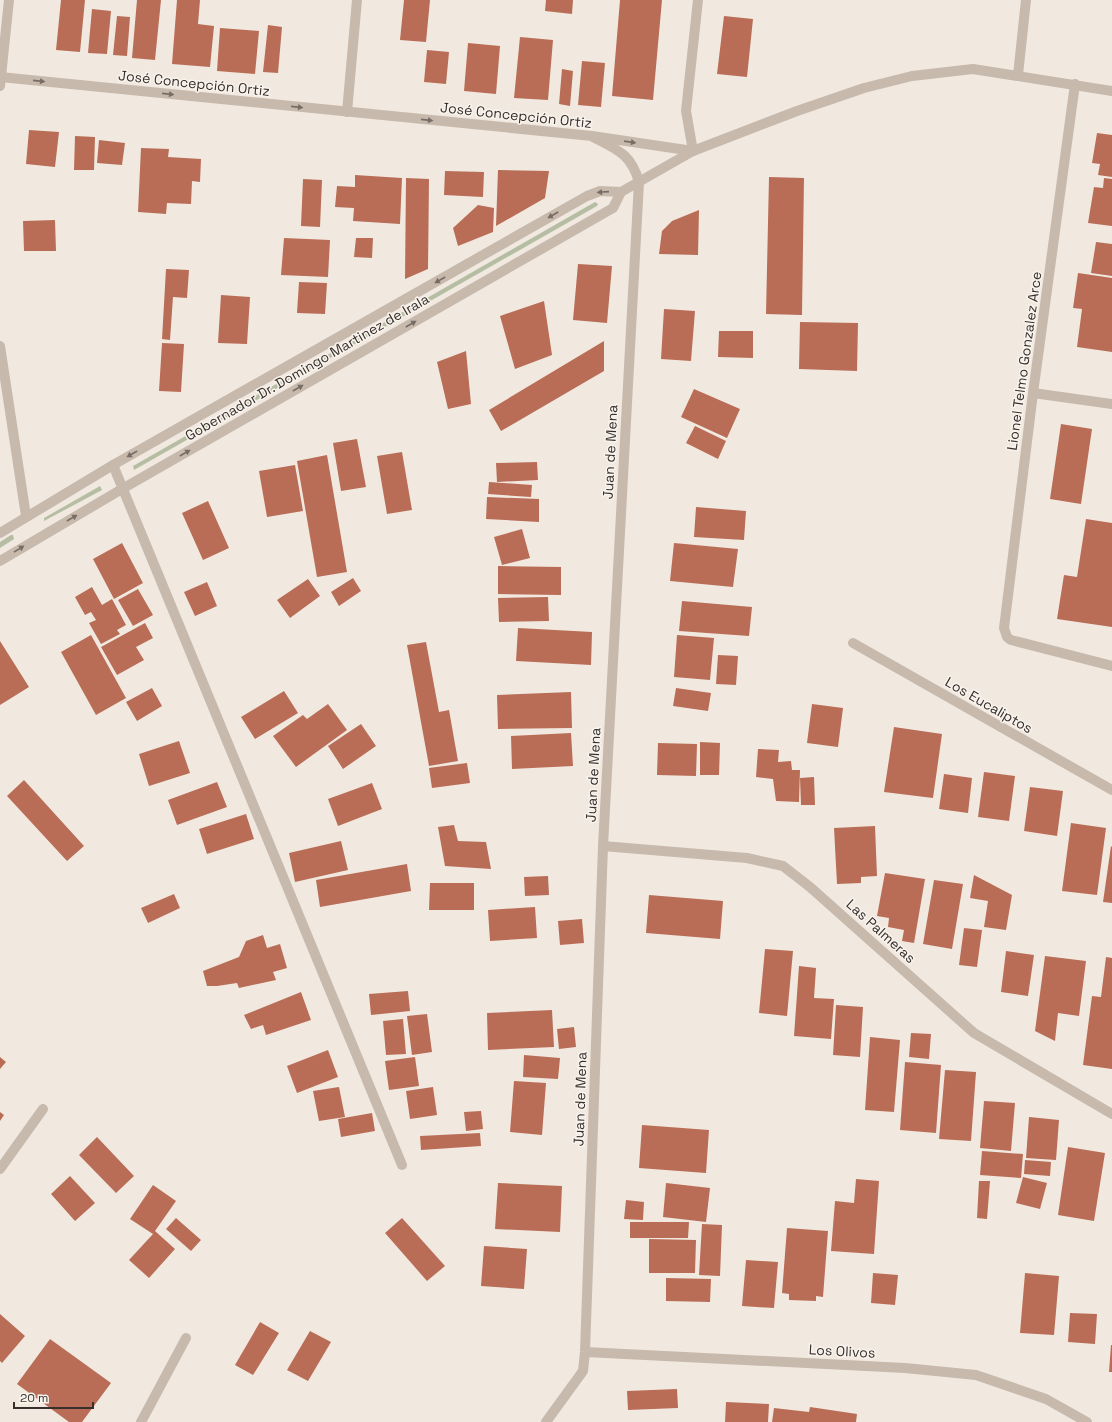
<svg xmlns="http://www.w3.org/2000/svg" width="1112" height="1422" viewBox="0 0 1112 1422" font-family="'Space Grotesk',sans-serif">
	<rect width="100%" height="100%" fill="#f1e9e0"/>
	<path fill="#b5bea2" d="M595,202L598,204L597,206L134,470L133,466Z
		M100,486L102,490L44,521V518Z
		M11,535H13L14,539L0,548V542Z"/>
	<path fill="#b96d56" d="M61,0H85L80,52L56,50Z
		M137,0H161L155,60L132,58Z
		M177,0H200L198,24L214,26L210,67L172,64Z
		M404,0H430L426,42L400,40Z
		M546,0H573L572,14L545,11Z
		M620,0H662L653,100L612,96Z
		M92,9L111,11L107,54L88,53Z
		M117,16L130,17L127,56L113,55Z
		M724,16L753,19L747,77L717,74Z
		M268,25L282,27L278,73L263,72Z
		M220,28L259,31L255,74L217,71Z
		M520,37L553,40L548,100L514,98Z
		M468,43L500,46L496,94L464,91Z
		M427,50L449,52L446,84L424,82Z
		M582,61L605,63L601,107L578,105Z
		M562,69L573,71L570,106L559,104Z
		M29,130L59,132L55,167L26,164Z
		M1097,133L1112,135V177L1098,175L1100,164L1092,163Z
		M75,136L95,137L94,170H74Z
		M99,140L125,143L122,165L97,163Z
		M141,148L169,149L168,157L201,159L200,182L192,181L191,204L167,203L166,214L138,212Z
		M498,170L549,171L545,198L496,226Z
		M445,171L484,172L483,197L444,195Z
		M355,175L402,178L400,224L353,221L354,208L335,207L337,186L355,187Z
		M769,177L804,178L802,315L766,314Z
		M406,178L429,179L428,269L405,279Z
		M1104,178L1112,179V226L1088,223L1094,187L1103,188Z
		M303,179L322,180L320,227L301,226Z
		M478,205L494,208L493,232L458,246L453,228Z
		M699,210L698,255L659,254L662,231L672,221Z
		M55,220L56,251H24L23,221Z
		M284,238L330,240L328,277L281,275Z
		M356,238H373L372,258L354,257Z
		M1096,242L1112,244V276L1091,273Z
		M578,264L612,266L607,323L573,320Z
		M166,269L189,270L187,298L173,297L170,340L162,339Z
		M1078,273L1112,278V352L1077,347L1082,309L1073,308Z
		M299,282L327,283L325,314L297,313Z
		M221,295L250,297L247,344L218,343Z
		M544,301L552,355L515,369L500,316Z
		M664,309L695,311L691,361L661,359Z
		M800,322L858,323L857,371L799,369Z
		M719,331H753V358L718,357Z
		M604,341V371L501,431L489,410Z
		M162,343L184,344L181,392L159,391Z
		M466,351L471,404L448,409L437,362Z
		M694,389L740,409L727,438L681,417Z
		M1061,424L1092,429L1081,504L1050,499Z
		M695,426L726,441L718,459L686,443Z
		M357,439L366,487L341,491L333,443Z
		M402,452L412,510L387,514L377,456Z
		M327,455L347,572L317,577L297,461Z
		M537,462L538,480L497,482L496,463Z
		M295,465L303,511L267,517L259,471Z
		M489,482L532,485L531,497L488,494Z
		M487,497L539,499V522L486,519Z
		M208,501L229,548L203,560L182,513Z
		M696,507L746,511L744,540L694,537Z
		M1086,519L1112,523V627L1057,619L1064,575L1077,577Z
		M522,529L530,558L502,565L494,537Z
		M122,543L143,583L114,599L93,559Z
		M674,543L738,549L733,587L670,581Z
		M498,566L561,567V595L498,594Z
		M353,578L361,591L339,606L331,592Z
		M308,579L320,596L290,618L277,600Z
		M207,582L217,606L195,616L184,592Z
		M92,587L102,605L112,599L126,625L117,630L120,634L101,644L89,623L96,620L91,612L85,615L75,597Z
		M138,589L153,615L133,626L118,600Z
		M548,597L549,621L499,622L498,598Z
		M682,601L752,607L749,636L679,631Z
		M145,623L153,638L136,647L144,660L117,675L101,647Z
		M518,628L592,632L591,665L516,661Z
		M91,635L126,698L96,715L61,652Z
		M677,635L714,638L710,680L674,677Z
		M0,641L29,687L0,705Z
		M426,642L439,712L449,710L458,761L429,766L407,645Z
		M718,655L738,656L736,685L716,684Z
		M152,688L162,706L137,721L126,702Z
		M676,688L711,693L708,711L673,706Z
		M284,691L298,713L255,739L241,717Z
		M571,692L572,728L498,729L497,695Z
		M328,704L347,730L296,767L273,736L303,715L307,719Z
		M812,704L843,708L838,747L807,743Z
		M361,724L376,746L343,769L328,746Z
		M894,727L942,734L933,798L884,792Z
		M571,733L573,766L512,769L511,736Z
		M179,741L190,773L149,786L139,754Z
		M700,742L720,743L719,775H700Z
		M658,743L697,744L696,776L657,775Z
		M758,749L779,750L778,762L791,761L792,770H800L799,802L776,801L773,779L756,777Z
		M467,763L470,783L432,788L429,768Z
		M984,772L1015,776L1009,821L978,817Z
		M944,774L972,778L968,813L939,809Z
		M814,777L815,805H801L800,778Z
		M24,780L84,846L67,861L7,796Z
		M217,782L227,807L177,825L168,800Z
		M372,783L382,809L338,826L328,799Z
		M1030,787L1063,791L1057,836L1024,831Z
		M246,814L254,839L207,854L199,829Z
		M1071,823L1106,828L1097,895L1062,891Z
		M454,825L458,841L486,842L491,869L445,866L438,827Z
		M875,826L877,876L861,877V883L837,884L834,828Z
		M341,841L348,870L295,882L289,853Z
		M1111,846L1112,847V903L1103,902Z
		M407,864L411,891L320,907L316,880Z
		M885,873L925,879L914,943L902,941L904,930L888,927L889,918L877,916Z
		M974,875L1012,895L1006,930L984,927L988,901L970,898Z
		M548,876L549,895L525,896L524,877Z
		M934,880L963,884L952,949L923,944Z
		M430,883H474V910H429Z
		M174,894L180,908L148,923L141,908Z
		M649,895L723,901L720,939L646,933Z
		M535,907L537,938L490,941L488,910Z
		M582,919L584,943L560,945L558,921Z
		M964,928L982,930L977,967L959,965Z
		M263,935L267,948L280,944L287,968L273,972L276,980L239,988L237,983L217,986H207L203,971L239,957L246,941Z
		M765,949L793,951L787,1016L759,1013Z
		M1006,951L1034,955L1028,996L1001,992Z
		M1045,956L1086,961L1079,1016L1058,1013L1055,1041L1035,1031Z
		M1106,957L1112,958V1069L1083,1065L1092,996L1101,997Z
		M799,966L816,968L814,998L834,999L831,1039L794,1036Z
		M408,991L410,1011L371,1015L369,994Z
		M301,992L311,1020L266,1035L263,1025L251,1029L244,1015Z
		M836,1005L863,1007L860,1057L833,1055Z
		M552,1010L554,1047L488,1050L487,1013Z
		M427,1014L432,1052L412,1055L407,1016Z
		M403,1019L406,1054L386,1055L383,1021Z
		M574,1027L576,1047L559,1049L557,1029Z
		M911,1033L931,1034L929,1059L909,1057Z
		M870,1037L900,1040L894,1112L865,1110Z
		M328,1050L338,1077L297,1093L287,1066Z
		M524,1055L560,1058L558,1079L523,1077Z
		M0,1057L6,1062L0,1069Z
		M415,1057L419,1086L389,1090L385,1061Z
		M905,1062L941,1065L936,1133L900,1130Z
		M945,1070L976,1072L971,1141L939,1139Z
		M514,1081L546,1083L542,1135L510,1132Z
		M339,1087L345,1117L319,1121L313,1091Z
		M433,1087L437,1115L410,1119L406,1091Z
		M984,1101L1015,1103L1011,1151L980,1148Z
		M481,1111L483,1129L466,1131L464,1112Z
		M0,1112L4,1115L0,1121Z
		M372,1113L375,1131L341,1137L338,1119Z
		M1029,1117L1059,1120L1056,1160L1026,1158Z
		M642,1125L709,1130L706,1173L639,1168Z
		M480,1133L481,1146L421,1150L420,1136Z
		M97,1137L134,1176L116,1193L79,1155Z
		M1068,1147L1105,1153L1094,1221L1058,1215Z
		M982,1151L1023,1154L1021,1178L980,1175Z
		M1025,1160L1051,1162L1050,1176L1024,1174Z
		M70,1176L95,1203L75,1221L51,1194Z
		M1023,1177L1047,1183L1040,1209L1016,1203Z
		M856,1179L879,1181L874,1254L831,1251L835,1201L854,1203Z
		M979,1181H990L987,1219L977,1218Z
		M498,1183L562,1186L560,1232L495,1229Z
		M666,1183L710,1188L706,1222L663,1217Z
		M153,1185L176,1201L155,1231L175,1249L149,1278L129,1260L153,1234L130,1219Z
		M626,1200L644,1202L643,1220L624,1219Z
		M176,1218L201,1240L191,1251L166,1229Z
		M402,1218L445,1266L427,1281L385,1233Z
		M630,1222H689L688,1238H630Z
		M702,1224L722,1225L720,1276L699,1275Z
		M787,1228L828,1231L823,1297L816,1296V1301L789,1300V1294L782,1293Z
		M649,1239L696,1240L695,1273H649Z
		M484,1246L527,1249L524,1289L481,1286Z
		M746,1260L778,1262L774,1308L742,1306Z
		M873,1273L898,1275L895,1305L871,1303Z
		M1025,1273L1059,1276L1054,1335L1020,1333Z
		M666,1278L711,1279L710,1302L666,1301Z
		M1070,1313L1097,1314L1095,1344L1068,1342Z
		M0,1314L25,1336L2,1363L0,1361Z
		M260,1322L279,1333L253,1375L235,1365Z
		M310,1331L331,1342L308,1381L287,1370Z
		M50,1339L111,1383L82,1422H69L17,1384Z
		M1111,1345H1112V1372H1109Z
		M677,1389L678,1408L628,1410L627,1391Z
		M726,1402L769,1404L768,1422H725Z
		M810,1407L857,1414L856,1422H772L774,1408L809,1412Z"/>
	<g fill="none" stroke-linecap="round" stroke-linejoin="round">
		<path stroke="#c8b9ad" stroke-width="10" d="M1075,84L1033,393L1004,628L1007,637L1011,640L1112,666
			M0,86L9,0
			M347,112L357,0
			M693,151L686,111L698,0
			M0,346L26,516
			M1033,393L1112,404
			M113,465L402,1165
			M853,643L1112,790
			M603,846L747,858L783,866L810,887L974,1033L1112,1114
			M0,1169L43,1109
			M585,1352L905,1368L976,1375L1046,1399L1087,1422
			M141,1422L186,1338
			M546,1422L583,1371L585,1352L603,846L639,182C631,154 618,150 593,137"/>
		<path stroke="#c8b9ad" stroke-width="10" d="M1018,75L1026,0
			M0,77L592,136L693,151
			M0,533L113,465L587,196L600,191L621,192L693,151L797,111L864,88L912,76L973,69L1112,91
			M0,561L122,489L613,208L621,192"/>
	</g>
	<defs><path id="oneway-solid" d="M-6-.8H1V-3.2L6.5 0L1 3.2V.8H-6Z"/></defs>
	<g fill="#786d66">
		<use href="#oneway-solid" transform="translate(39 81) rotate(6)"/>
		<use href="#oneway-solid" transform="translate(168 94) rotate(6)"/>
		<use href="#oneway-solid" transform="translate(297 107) rotate(6)"/>
		<use href="#oneway-solid" transform="translate(427 120) rotate(6)"/>
		<use href="#oneway-solid" transform="translate(630 142) rotate(8)"/>
		<use href="#oneway-solid" transform="translate(603 192) rotate(176)"/>
		<use href="#oneway-solid" transform="translate(553 215) rotate(150)"/>
		<use href="#oneway-solid" transform="translate(440 280) rotate(150)"/>
		<use href="#oneway-solid" transform="translate(411 324) rotate(-30)"/>
		<use href="#oneway-solid" transform="translate(298 388) rotate(-30)"/>
		<use href="#oneway-solid" transform="translate(185 453) rotate(-30)"/>
		<use href="#oneway-solid" transform="translate(132 454) rotate(150)"/>
		<use href="#oneway-solid" transform="translate(72 518) rotate(-30)"/>
		<use href="#oneway-solid" transform="translate(19 549) rotate(-32)"/>
	</g>
	<g text-anchor="middle" stroke-width="3" stroke-linejoin="round" paint-order="stroke">
		<g font-size="14" fill="#372f2b" stroke="#f9f3ed">
			<text transform="translate(194 83) rotate(6)" y="5">José Concepción Ortiz</text>
			<text transform="translate(516 115) rotate(6)" y="5">José Concepción Ortiz</text>
			<text transform="translate(1024 361) rotate(-82)" y="5">Lionel Telmo Gonzalez Arce</text>
			<text transform="translate(307 367) rotate(-30)" y="5">Gobernador Dr. Domingo Martinez de Irala</text>
			<text transform="translate(610 452) rotate(-87)" y="5">Juan de Mena</text>
			<text transform="translate(989 705) rotate(30)" y="5">Los Eucaliptos</text>
			<text transform="translate(593 775) rotate(-87)" y="5">Juan de Mena</text>
			<text transform="translate(881 931) rotate(42)" y="5">Las Palmeras</text>
			<text transform="translate(580 1099) rotate(-88)" y="5">Juan de Mena</text>
			<text transform="translate(842 1351) rotate(3)" y="5">Los Olivos</text>
		</g>
	</g>
	<path d="M14 1402v6h79v-6" fill="none" stroke="#372f2b" stroke-width="2"/>
	<text x="20" y="1402" font-size="12" fill="#372f2b" stroke="#f9f3ed" stroke-width="3" paint-order="stroke">20 m</text>
</svg>
